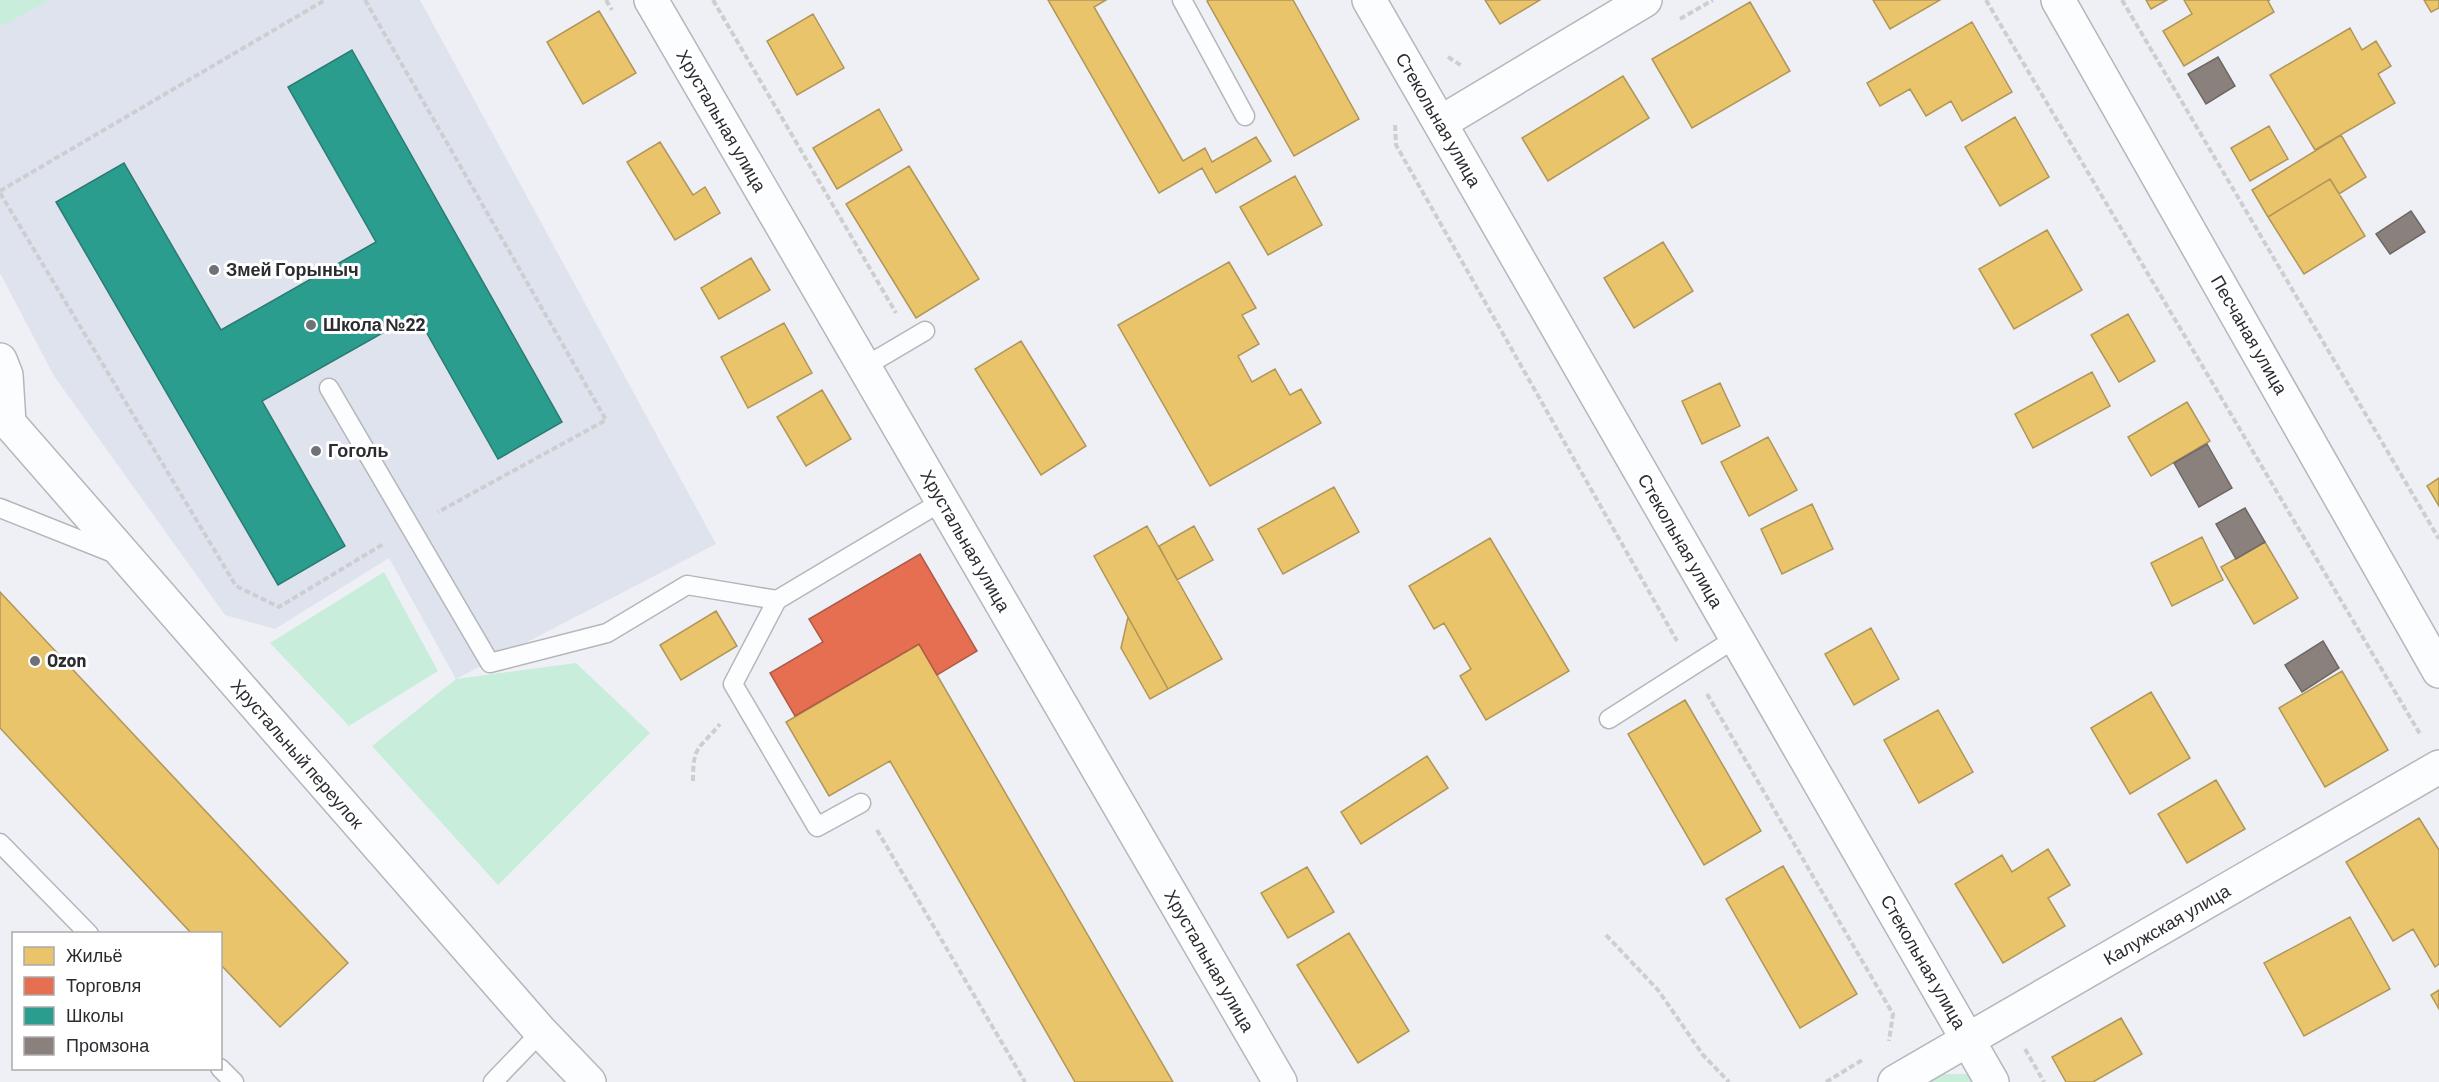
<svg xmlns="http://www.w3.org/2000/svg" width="2439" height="1082" viewBox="0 0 2439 1082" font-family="Barlow,sans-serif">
	<rect width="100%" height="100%" fill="#eef0f5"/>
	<path fill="#dfe3ee" d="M0,0H420L716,544L456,679L389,558L275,629L225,615L54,376L0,273Z"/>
	<path fill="#c8eddb" d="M0,0H49L8,23L0,25Z
		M384,572L438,671L349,726L270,643Z
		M576,663L650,733L498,885L372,746L456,679Z
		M1941,1074H1975L1979,1082H1926Z"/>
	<path fill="#e9c46a" stroke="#b09659" stroke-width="1.5" d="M1048,0H1106L1094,7L1183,161L1205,148L1212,162L1256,137L1271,161L1216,193L1202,168L1159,193Z
		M1209,0H1293L1359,119L1294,156L1207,1Z
		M1485,0H1540L1500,24Z
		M1873,0H1940L1890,29Z
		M2146,0H2167L2151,9Z
		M2184,0H2270L2268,1L2274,12L2184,66L2163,31L2192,14Z
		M2424,0H2439V8L2431,12Z
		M1750,2L1790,71L1692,128L1652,59Z
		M599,11L636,73L583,104L547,42Z
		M813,14L844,68L797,95L767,41Z
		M1972,22L2012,92L1962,121L1951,101L1926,116L1910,89L1880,106L1867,83Z
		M2350,28L2362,50L2376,41L2391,66L2378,74L2395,103L2315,150L2270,75Z
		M1623,76L1649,118L1548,181L1522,138Z
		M879,109L902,150L837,189L813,148Z
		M2015,117L2049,177L2000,206L1965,147Z
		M2269,126L2288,159L2250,181L2231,148Z
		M2341,135L2366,177L2339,194L2330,179L2268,217L2252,190Z
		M660,142L693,195L705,187L720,213L675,240L627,162Z
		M909,166L979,279L916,318L846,204Z
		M1295,176L1322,225L1268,255L1240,207Z
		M2330,179L2365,236L2304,274L2268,217Z
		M2047,230L2082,290L2014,329L1979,269Z
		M1663,242L1693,291L1634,328L1604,278Z
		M751,258L770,290L719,319L701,288Z
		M1229,262L1256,308L1242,315L1259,344L1238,356L1252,382L1275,369L1290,395L1301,389L1321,423L1210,486L1118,325Z
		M2128,314L2155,361L2119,382L2091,335Z
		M784,323L812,373L748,408L721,357Z
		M1021,341L1086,446L1041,475L975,369Z
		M2092,372L2110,406L2033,448L2015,414Z
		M1720,383L1740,426L1702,444L1682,401Z
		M822,390L851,439L806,466L777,417Z
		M2187,402L2210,441L2151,476L2128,437Z
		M1768,437L1797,490L1749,516L1721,462Z
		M2439,478V506L2427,486Z
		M1334,487L1359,532L1283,574L1258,529Z
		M1812,504L1833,549L1782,574L1761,529Z
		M1147,526L1222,659L1168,689L1094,556Z
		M1194,526L1213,560L1177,580L1159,546Z
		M2202,537L2223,580L2172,606L2151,563Z
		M1490,538L1569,671L1486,720L1460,676L1471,669L1444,623L1434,629L1409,586Z
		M2265,542L2298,598L2254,624L2221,567Z
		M0,592L348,963L280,1027L220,964V934H192L0,728Z
		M716,611L737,646L681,680L660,645Z
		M1128,617L1168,689L1150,699L1121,648Z
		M1871,628L1899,679L1854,705L1825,654Z
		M919,644L937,675L1173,1082H1075L890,761L829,796L786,722Z
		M2342,671L2388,750L2325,787L2279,708Z
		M2151,692L2190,758L2130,794L2091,728Z
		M1685,700L1761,831L1704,865L1628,734Z
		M1938,710L1973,772L1919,803L1884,740Z
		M1427,756L1448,788L1361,844L1341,812Z
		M2216,780L2245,829L2187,863L2158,814Z
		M2419,818L2439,850V964L2435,967L2413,929L2393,941L2346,862Z
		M2048,849L2070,885L2048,898L2065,926L2003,963L1955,884L2002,855L2012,872Z
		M1783,866L1857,994L1800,1028L1726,899Z
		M1307,867L1334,912L1288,938L1261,893Z
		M2350,917L2390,989L2304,1036L2264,963Z
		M1349,933L1409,1031L1358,1063L1297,965Z
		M2439,990V1009L2431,995Z
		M2121,1018L2142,1054L2093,1082H2066L2052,1057Z"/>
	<path fill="#e76f51" stroke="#af5b47" stroke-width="1.5" d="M920,554L977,651L937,675L919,644L795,716L770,673L823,642L809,619Z"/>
	<path fill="#2a9d8f" stroke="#2a7b72" stroke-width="1.5" d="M352,50L562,422L498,459L416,314L262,401L345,546L278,585L56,202L124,163L221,330L376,242L288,87Z"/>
	<path fill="#8a817c" stroke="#6e6865" stroke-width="1.5" d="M2218,57L2235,86L2206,104L2188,74Z
		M2411,211L2425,232L2390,254L2376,234Z
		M2207,444L2232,488L2199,507L2174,463Z
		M2245,508L2265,542L2236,559L2216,524Z
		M2323,641L2339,668L2302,692L2285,665Z"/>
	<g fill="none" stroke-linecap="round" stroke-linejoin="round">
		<defs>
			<path id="lane" d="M1182,0L1245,116
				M864,367L925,331
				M329,388L490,663L607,633L687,585L777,600L941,502
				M0,508L118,555
				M777,600L733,684L817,827L861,803
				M1609,719L1736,638
				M0,843L89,934
				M220,1068L234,1082
				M493,1082L541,1032"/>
			<path id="street" d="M1369,0L1992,1082
				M2058,0L2439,671
				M1440,123L1645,0
				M0,360L6,375L9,423L541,1032L589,1082
				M1895,1082L2439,767"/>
			<path id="secondary" d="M651,0L1280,1082"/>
		</defs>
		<use href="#lane" stroke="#b4b6ba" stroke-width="21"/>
		<use href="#street" stroke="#b4b6ba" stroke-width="36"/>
		<use href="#secondary" stroke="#b4b6ba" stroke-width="36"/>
		<path stroke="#cdced0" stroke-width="4" stroke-dasharray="6 3" stroke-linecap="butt" d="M365,0L606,420L438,512
			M606,0L612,10
			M713,0L896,313
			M1986,0L2420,734
			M2122,0L2439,539
			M1680,19L1713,0
			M1448,57L1462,66
			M1395,125L1396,145L1677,641
			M0,191L325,0
			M0,193L236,586L279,607L385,543
			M1707,694L1893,1014L1889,1041
			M693,781C693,744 699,750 720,724
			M877,830L1025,1082
			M1606,935L1658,990L1703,1055L1729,1082
			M2025,1049L2044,1082
			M1826,1082L1864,1059"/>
		<use href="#lane" stroke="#fcfdfe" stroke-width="18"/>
		<use href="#street" stroke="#fcfdfe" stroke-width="33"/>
		<use href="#secondary" stroke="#fcfdfe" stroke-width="33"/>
	</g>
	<g fill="#6f7175" stroke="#fff" stroke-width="2">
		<circle cx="214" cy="270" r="6"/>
		<circle cx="311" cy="325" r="6"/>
		<circle cx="316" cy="451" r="6"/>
		<circle cx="35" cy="661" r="6"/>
	</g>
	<g text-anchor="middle" stroke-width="6" stroke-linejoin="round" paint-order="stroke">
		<g font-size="18" fill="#2b2c30" stroke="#fff">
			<text transform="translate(1438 120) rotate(60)" y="6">Стекольная улица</text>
			<text transform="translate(721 121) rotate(60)" y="6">Хрустальная улица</text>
			<text transform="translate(2249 335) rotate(60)" y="6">Песчаная улица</text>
			<text transform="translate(965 541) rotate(60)" y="6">Хрустальная улица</text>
			<text transform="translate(1680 541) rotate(60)" y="6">Стекольная улица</text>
			<text transform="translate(297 754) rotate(49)" y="6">Хрустальный переулок</text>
			<text transform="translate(2167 925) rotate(-30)" y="6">Калужская улица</text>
			<text transform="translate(1209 961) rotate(60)" y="6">Хрустальная улица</text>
			<text transform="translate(1923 962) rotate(60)" y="6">Стекольная улица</text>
		</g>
		<g font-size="18" font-weight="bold" fill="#2b2c30" stroke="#fff" text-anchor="start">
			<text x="226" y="276">Змей Горыныч</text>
			<text x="323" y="331">Школа №22</text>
			<text x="328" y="457">Гоголь</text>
			<text x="47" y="667">Ozon</text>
		</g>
	</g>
	<rect x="12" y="932" width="210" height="138" fill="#ffffff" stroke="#aaabac" stroke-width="1.5"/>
	<rect x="24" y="947" width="30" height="18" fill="#e9c46a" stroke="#aaabac" stroke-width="1.5"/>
	<text x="66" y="962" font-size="18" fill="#2b2c30">Жильё</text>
	<rect x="24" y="977" width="30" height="18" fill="#e76f51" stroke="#aaabac" stroke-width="1.5"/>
	<text x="66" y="992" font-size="18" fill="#2b2c30">Торговля</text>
	<rect x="24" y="1007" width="30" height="18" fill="#2a9d8f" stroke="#aaabac" stroke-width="1.5"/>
	<text x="66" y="1022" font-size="18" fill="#2b2c30">Школы</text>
	<rect x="24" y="1037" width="30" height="18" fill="#8a817c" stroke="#aaabac" stroke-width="1.5"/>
	<text x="66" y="1052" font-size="18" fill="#2b2c30">Промзона</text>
</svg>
